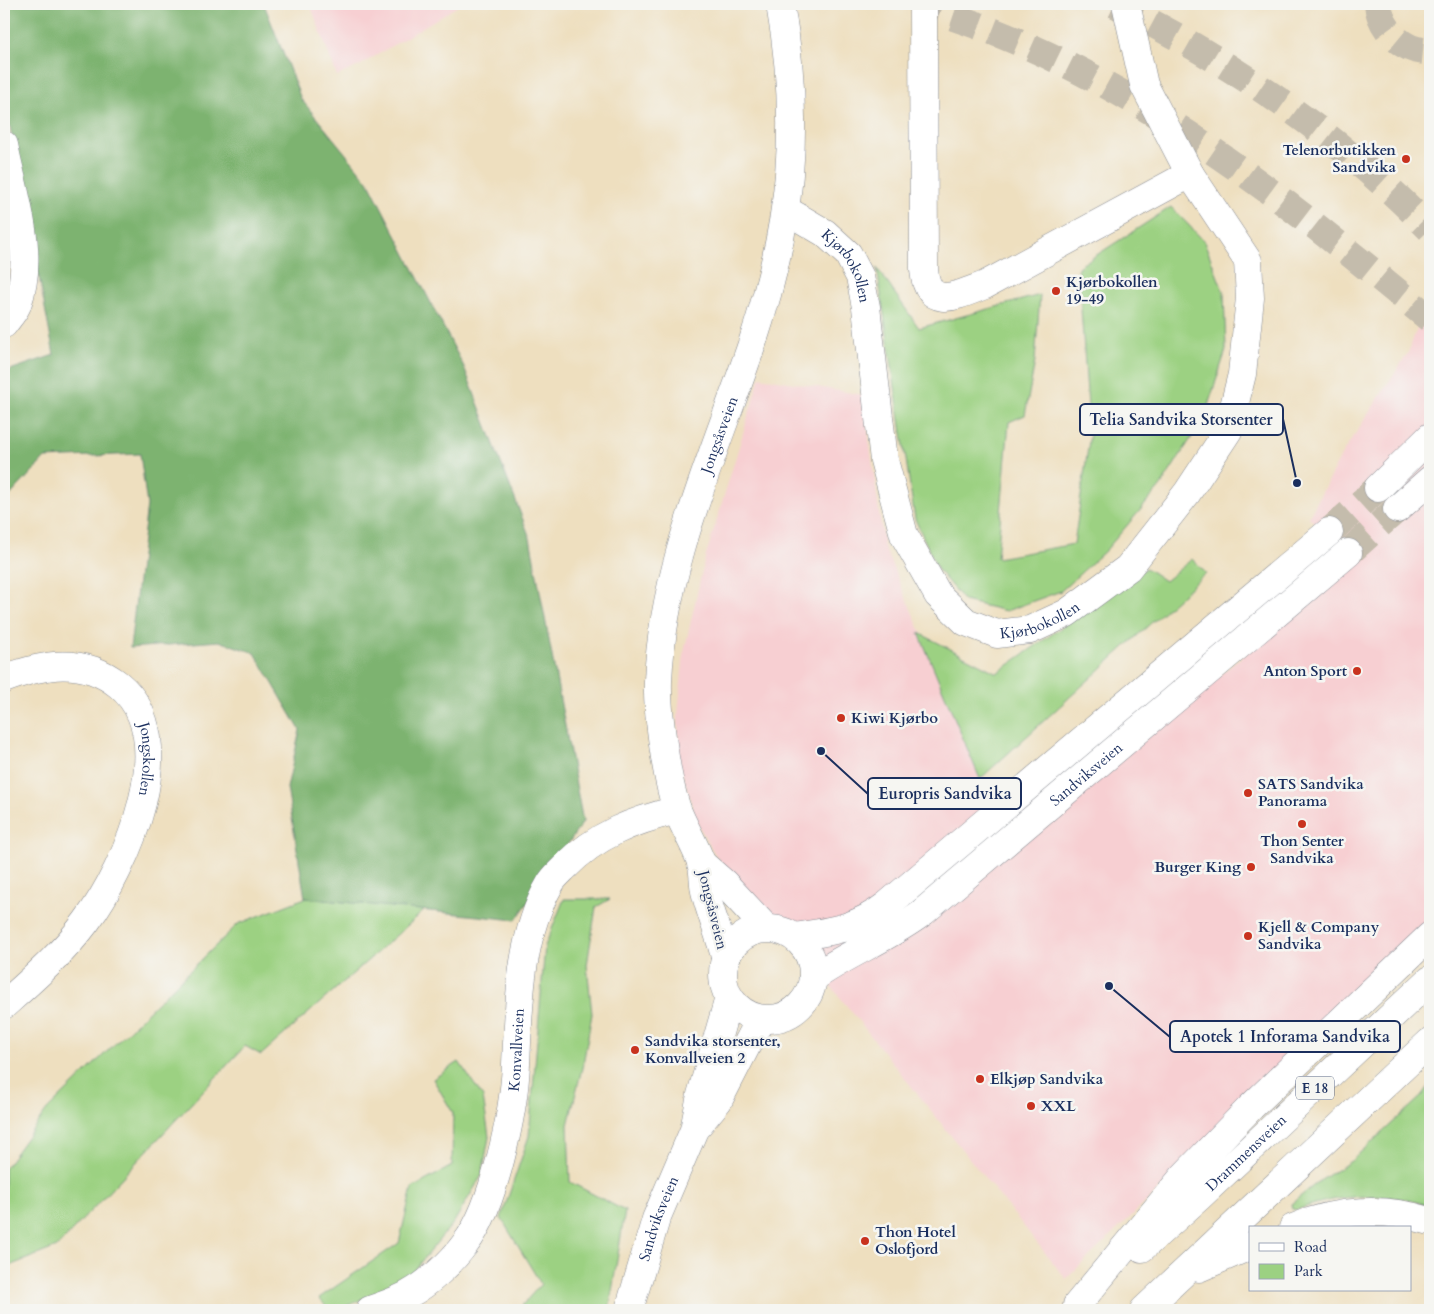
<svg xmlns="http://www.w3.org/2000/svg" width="1434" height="1314" viewBox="0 0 1434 1314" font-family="Cardo,serif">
	<rect width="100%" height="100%" fill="#f6f6f2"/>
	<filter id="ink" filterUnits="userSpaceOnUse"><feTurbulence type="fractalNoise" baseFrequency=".02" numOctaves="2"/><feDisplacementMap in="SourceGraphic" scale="10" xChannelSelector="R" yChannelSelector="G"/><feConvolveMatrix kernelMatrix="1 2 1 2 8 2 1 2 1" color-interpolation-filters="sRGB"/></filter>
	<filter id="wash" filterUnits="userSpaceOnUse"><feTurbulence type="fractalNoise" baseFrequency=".0096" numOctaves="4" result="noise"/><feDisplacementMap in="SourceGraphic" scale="20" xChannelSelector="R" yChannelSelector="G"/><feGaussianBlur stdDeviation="1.12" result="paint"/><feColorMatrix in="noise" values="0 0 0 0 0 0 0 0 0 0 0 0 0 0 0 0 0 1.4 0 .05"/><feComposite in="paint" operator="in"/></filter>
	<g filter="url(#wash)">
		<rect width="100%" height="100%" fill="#eedfbf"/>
		<path fill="#f7cfd2" d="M310,4H461L359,66L337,76Z
			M1430,291V929L1066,1279L826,980L750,900L716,856L698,825L678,759V713L684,652L704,562L760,377L863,395L884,547L1015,848L1352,564L1309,517L1342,454L1408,353Z"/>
		<path fill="#9cd182" stroke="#5c8070" d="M1171,207L1204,241L1224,293L1226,350L1204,418L1160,487L1106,550L1061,591L1006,611L964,601L938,570L915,519L877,268L919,328L1040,295L1035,361L1025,415L1009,422L997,558L1074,544L1090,434L1078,267Z
			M1192,559L1206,573L980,779L919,633L997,673L1146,568L1165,581Z
			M305,898L425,910L261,1055L245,1046L57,1247L4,1268V1169L47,1110L238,924Z
			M564,899H610L596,907L587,965L592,1014L583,1064L568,1125L570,1182L625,1211L609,1310H518L541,1284L501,1218L529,1136L545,946Z
			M459,1062L483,1097L489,1137L482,1175L454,1222L405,1281L337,1310H329L319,1298L399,1243L412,1188L452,1166L453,1113L433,1079Z
			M1430,1085V1206C1387,1191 1339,1194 1297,1210L1292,1209L1291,1204L1318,1182L1351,1161L1422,1096Z"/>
		<path fill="#7db370" stroke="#4c7167" d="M4,4H264L301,99L368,181L464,367L530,538L583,822L516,920L305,898L287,788L300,730L255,653L219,641L130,648L147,505L140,454L45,458L4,502V372L54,355L4,95Z"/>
	</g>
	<g filter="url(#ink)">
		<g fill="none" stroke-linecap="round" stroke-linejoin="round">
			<path stroke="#c4bcac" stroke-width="28" stroke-dasharray="28 14" stroke-linecap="butt" d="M1378,4C1380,29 1404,53 1430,51
				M1329,532L1378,488
				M1348,553L1397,509"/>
			<path stroke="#c4bcac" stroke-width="28" stroke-dasharray="28 14" stroke-linecap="butt" d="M913,4C1114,62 1272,188 1430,319
				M1115,4C1233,63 1337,134 1430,229"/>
			<defs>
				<g id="minor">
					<path d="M923,4L924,270C928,312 958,295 985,285L1190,174"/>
					<path d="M4,145C14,195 36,255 17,305C14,312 8,318 4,324"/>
					<path id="s1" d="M786,210L825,233L848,254L860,277L866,307L884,460L904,535L938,595L966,622L997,634L1030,630L1067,613L1128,568L1187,493L1228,431L1242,374L1250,298L1248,261L1190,174L1144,85L1126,4"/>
					<path id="s2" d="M4,679C43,664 83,656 119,685C184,739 126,868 86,922C63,953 33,979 4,1005"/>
					<path d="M701,863L724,883L766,928"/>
					<path id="s3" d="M725,957C720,935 710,913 705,891C703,882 704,871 701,862C695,845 685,829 678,812C667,783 657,713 658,681C663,564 715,453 752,344C791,227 802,126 780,4"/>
					<path id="s4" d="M370,1310C383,1305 397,1301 409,1294C429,1283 451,1263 465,1244C494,1208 514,1111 516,1064C519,1006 519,937 550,884C553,878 560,872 565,867C597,834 633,821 677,810"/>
				</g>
				<g id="major">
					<path d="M1378,488L1430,437"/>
					<path d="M1397,509L1430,480"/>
					<circle cx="768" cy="974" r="45"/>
					<path d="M795,937C832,931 856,929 887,905L1329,532"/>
					<path id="s5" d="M813,978C848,953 889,938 923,912L1348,553"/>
					<path d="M698,1125L718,1101L752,1035L763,1019"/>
					<path id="s6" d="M629,1310L656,1219L694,1130L701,1095L729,998"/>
				</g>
				<g id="highway">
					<path d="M1293,1228C1337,1209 1385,1207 1430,1221"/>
					<path id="s7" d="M1142,1248L1199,1197L1430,980"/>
					<path d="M1199,1268L1250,1246"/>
					<path d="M1077,1305L1184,1176L1251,1107L1430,936"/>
					<path d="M1144,1310L1430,1042"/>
				</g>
			</defs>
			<use href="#minor" stroke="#84878e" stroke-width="29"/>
			<use href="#major" stroke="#84878e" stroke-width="29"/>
			<use href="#highway" stroke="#84878e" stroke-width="29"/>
			<use href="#minor" stroke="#fff" stroke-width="28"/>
			<use href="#major" stroke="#fff" stroke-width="28"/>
			<use href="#highway" stroke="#fff" stroke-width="28"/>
		</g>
	</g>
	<g fill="#c8321e" stroke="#f6f6f2" stroke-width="2">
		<circle cx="1406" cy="159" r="5"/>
		<circle cx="1056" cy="291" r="5"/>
		<circle cx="1357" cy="671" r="5"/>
		<circle cx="841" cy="718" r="5"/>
		<circle cx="1248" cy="793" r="5"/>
		<circle cx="1302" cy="824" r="5"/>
		<circle cx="1251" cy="867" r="5"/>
		<circle cx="1248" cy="936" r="5"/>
		<circle cx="635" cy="1050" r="5"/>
		<circle cx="980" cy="1079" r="5"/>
		<circle cx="1031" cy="1106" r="5"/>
		<circle cx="865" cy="1241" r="5"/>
	</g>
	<g text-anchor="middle" stroke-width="5" stroke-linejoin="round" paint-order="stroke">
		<rect fill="#f6f6f2" stroke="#5d6b8a" stroke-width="1" x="1296" y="1076.5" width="38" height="23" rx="4"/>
		<g font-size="14" font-weight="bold" fill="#1b2f5e">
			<text x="1315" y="1093">E 18</text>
		</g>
		<g font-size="15" font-weight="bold" fill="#1b2f5e" stroke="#f6f6f2" text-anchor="start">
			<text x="1396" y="155" text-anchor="end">Telenorbutikken<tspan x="1396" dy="17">Sandvika</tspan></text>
			<text x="1066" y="287">Kjørbokollen<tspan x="1066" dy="17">19-49</tspan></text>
			<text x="1347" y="676" text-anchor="end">Anton Sport</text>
			<text x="851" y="723">Kiwi Kjørbo</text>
			<text x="1258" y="789">SATS Sandvika<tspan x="1258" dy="17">Panorama</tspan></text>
			<text x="1302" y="846" text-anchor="middle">Thon Senter<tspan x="1302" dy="17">Sandvika</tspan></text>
			<text x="1241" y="872" text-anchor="end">Burger King</text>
			<text x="1258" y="932">Kjell &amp; Company<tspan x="1258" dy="17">Sandvika</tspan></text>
			<text x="645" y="1046">Sandvika storsenter,<tspan x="645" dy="17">Konvallveien 2</tspan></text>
			<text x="990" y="1084">Elkjøp Sandvika</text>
			<text x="1041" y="1111">XXL</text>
			<text x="875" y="1237">Thon Hotel<tspan x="875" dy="17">Oslofjord</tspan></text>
		</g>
		<g font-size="15" fill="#1b2f5e" stroke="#f6f6f2">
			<text dy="5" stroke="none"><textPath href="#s1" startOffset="86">Kjørbokollen</textPath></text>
			<text dy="5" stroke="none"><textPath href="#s3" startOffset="541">Jongsåsveien</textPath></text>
			<text dy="5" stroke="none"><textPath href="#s1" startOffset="551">Kjørbokollen</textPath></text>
			<text dy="5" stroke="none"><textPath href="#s2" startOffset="204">Jongskollen</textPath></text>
			<text dy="5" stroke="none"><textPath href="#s5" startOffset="342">Sandviksveien</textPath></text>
			<text transform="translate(713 910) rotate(76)" y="5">Jongsåsveien</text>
			<text dy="5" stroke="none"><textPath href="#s4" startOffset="321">Konvallveien</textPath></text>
			<text dy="5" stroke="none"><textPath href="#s7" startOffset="141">Drammensveien</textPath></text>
			<text dy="5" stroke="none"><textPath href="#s6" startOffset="96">Sandviksveien</textPath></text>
		</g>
	</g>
	<path fill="none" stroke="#1b2f5e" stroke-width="2" d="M1297 483L1283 419M821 751L868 794M1109 986L1170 1037"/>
	<g fill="#1b2f5e" stroke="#f6f6f2" stroke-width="2">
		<circle cx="1297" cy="483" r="5"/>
		<circle cx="821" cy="751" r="5"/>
		<circle cx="1109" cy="986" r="5"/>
	</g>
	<g fill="#f6f6f2" stroke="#1b2f5e" stroke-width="2">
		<rect x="1080" y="404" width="203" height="31" rx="5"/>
		<rect x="868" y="778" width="153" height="31" rx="5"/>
		<rect x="1170" y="1021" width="230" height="31" rx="5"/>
	</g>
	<g font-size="16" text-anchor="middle" font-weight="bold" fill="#1b2f5e">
		<text x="1181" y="425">Telia Sandvika Storsenter</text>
		<text x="945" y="799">Europris Sandvika</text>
		<text x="1285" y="1042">Apotek 1 Inforama Sandvika</text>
	</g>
	<rect width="1434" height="1314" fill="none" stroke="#f6f6f2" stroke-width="20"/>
	<rect x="1249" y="1226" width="162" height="65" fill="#f6f6f2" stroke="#9ea6b7"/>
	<rect x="1259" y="1243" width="25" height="8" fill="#ffffff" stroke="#9ea6b7"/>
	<text x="1294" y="1252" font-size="15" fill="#1b2f5e">Road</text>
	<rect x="1259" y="1264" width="25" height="15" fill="#9cd182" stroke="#9ea6b7"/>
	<text x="1294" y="1276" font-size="15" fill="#1b2f5e">Park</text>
</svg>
